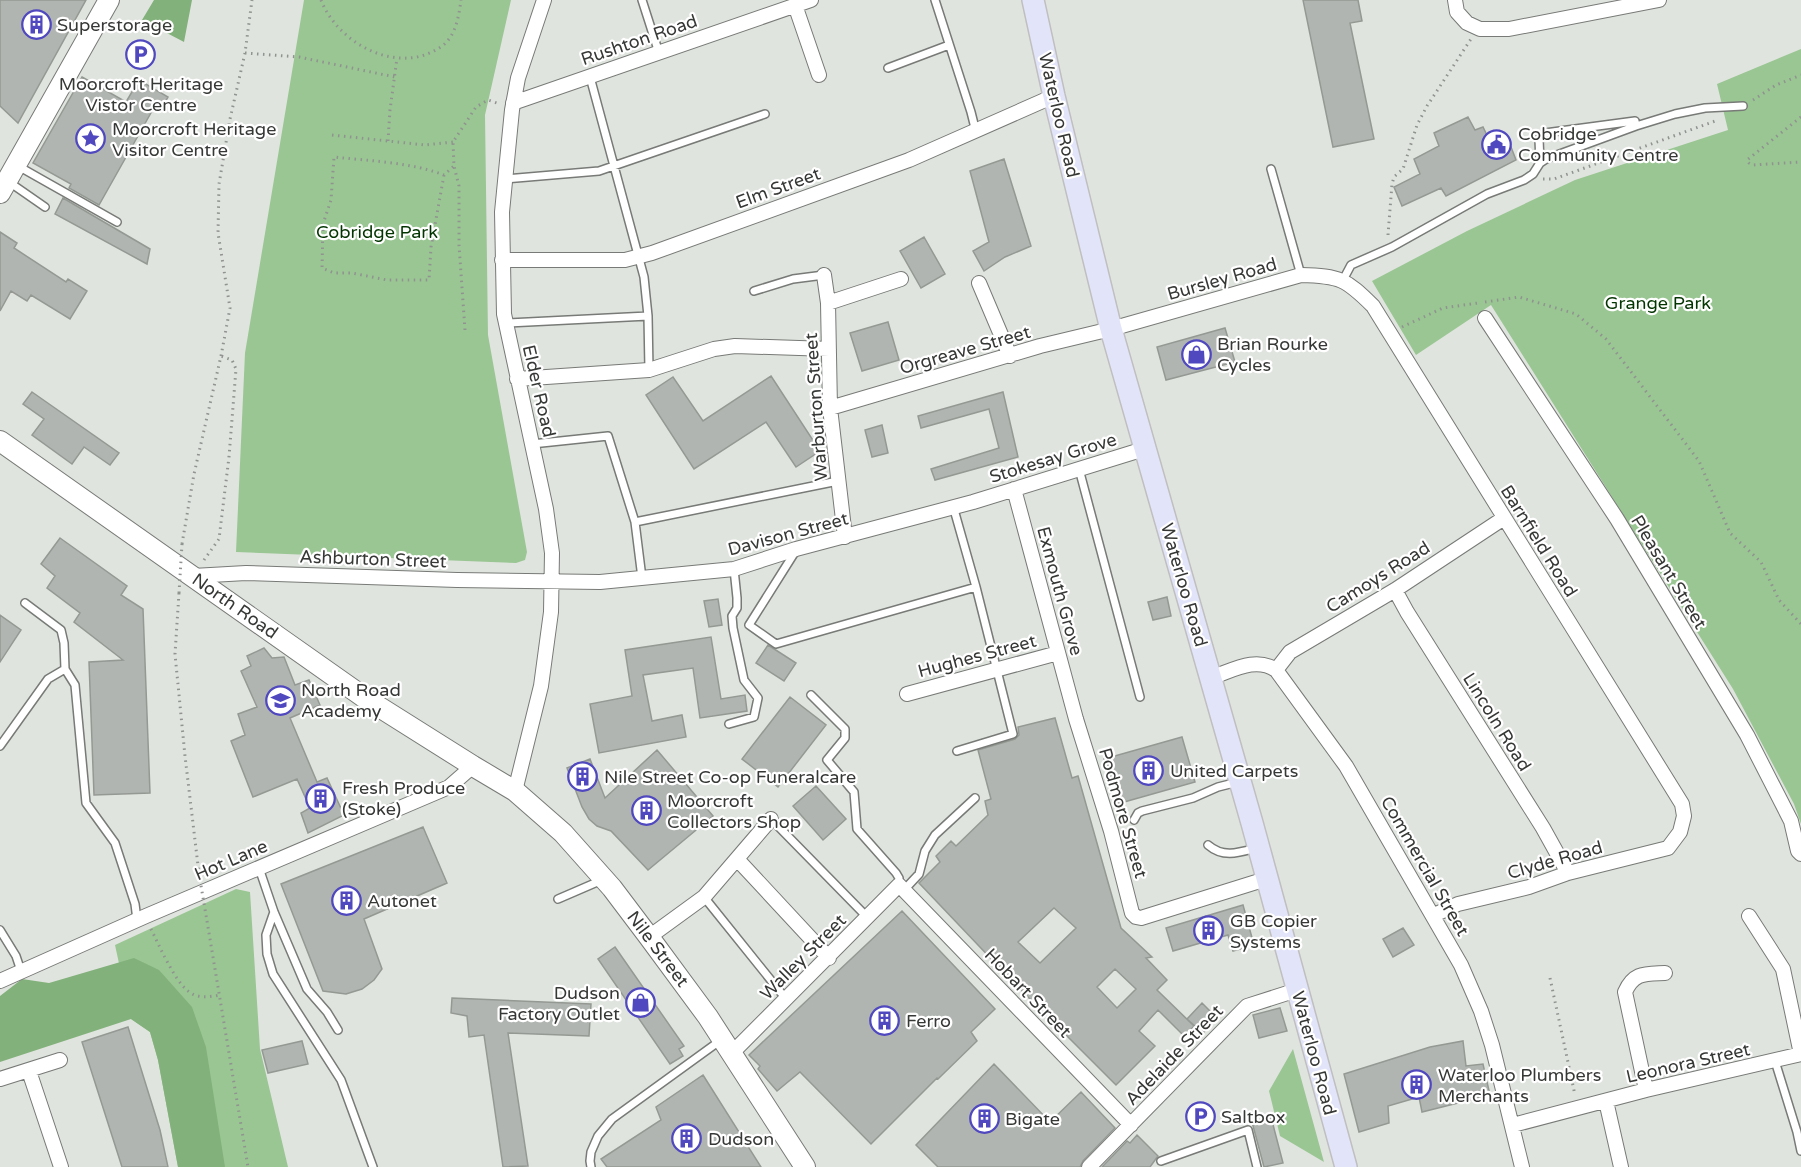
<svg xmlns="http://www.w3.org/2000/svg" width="1801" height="1167" viewBox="0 0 1801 1167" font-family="'Varela Round',sans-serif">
	<rect width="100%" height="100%" fill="#e0e4df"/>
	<path fill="#9ac693" d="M304,0H511L485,115L488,335L527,552L525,560L516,563L236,552L245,353Z
		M1801,49V824L1794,804L1733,689L1491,305L1416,355L1372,281L1467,231L1575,180L1728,130L1717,84Z
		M236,889L250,892L260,1049L288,1167H178L158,1060L150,1032L131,1019L115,945Z
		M1293,1049L1324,1162L1280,1136L1269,1091Z"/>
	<path fill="#83b17b" d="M154,0H192L184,42L142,20Z
		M134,958L159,970L192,1007L206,1047L225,1167H178L158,1060L150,1032L131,1019L0,1062V996L22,979L49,983Z"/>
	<path fill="#b1b5b1" stroke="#959994" stroke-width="1.5" fill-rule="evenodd" d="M0,0H86L18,123L0,106Z
		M1303,0H1358L1362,21L1350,23L1374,139L1333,147Z
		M82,77L126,102L139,80L168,97L162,108L156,104L99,205L69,188L71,184L33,163Z
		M1468,117L1475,130L1483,127L1496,154L1511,147L1516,160L1446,196L1441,188L1402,206L1394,187L1420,174L1414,159L1439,146L1434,133Z
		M1004,159L1031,246L1005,257L984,271L973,251L989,242L970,171Z
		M63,198L150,249L147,264L55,214Z
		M0,232L17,243L14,248L66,282L68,279L87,291L70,319L31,295L27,301L11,291L0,311Z
		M924,237L945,274L921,288L900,251Z
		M888,322L899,360L862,371L850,333Z
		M1225,328L1235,362L1166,380L1157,347Z
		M771,376L820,451L796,467L766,422L694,469L646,395L673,377L703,421Z
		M32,392L119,453L110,465L84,447L72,464L32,435L44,419L23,404Z
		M1003,392L1018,457L935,480L931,469L999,448L989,409L921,428L918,416Z
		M882,425L888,453L872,457L865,430Z
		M60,538L127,586L121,595L143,609L150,793L94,795L89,662L123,660L74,622L80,613L47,588L55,576L41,564Z
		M1167,597L1171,616L1153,620L1148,602Z
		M718,599L722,625L709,627L704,601Z
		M0,615L21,630L0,662Z
		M711,637L721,699L745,695L747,711L700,718L693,668L643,675L652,721L682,715L686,737L599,753L590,704L632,696L625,650Z
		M768,645L796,663L784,681L756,663Z
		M264,648L272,658L284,657L295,685L309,680L320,705L290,718L317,782L327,778L344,815L308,833L301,813L310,808L297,779L253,797L231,741L245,735L238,714L257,707L241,671L251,666L247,656Z
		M790,697L826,725L778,787L742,759Z
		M1055,718L1072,778L1078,776L1121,928L1152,957L1146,958L1167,980L1157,990L1194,1026L1185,1037L1158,1010L1139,1031L1155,1046L1116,1085L1017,986L919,883L940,862L936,856L951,841L956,846L988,815L985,801L991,799L978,750L1015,739L1019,735L1018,727ZM1054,908L1076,928L1040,963L1018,942ZM1115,969L1136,989L1117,1008L1097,987Z
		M1182,737L1195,782L1117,804L1104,759Z
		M657,750L713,816L648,870L611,831L597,826L589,819L582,807L567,768L590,759L605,798Z
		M816,786L846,819L823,840L793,806Z
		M423,827L447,883L364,919L382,969L374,980L362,989L346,994L323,991L281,884Z
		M1243,905L1254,945L1233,951L1228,935L1173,951L1166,928Z
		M902,911L995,1009L971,1032L977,1041L938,1079L937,1078L871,1144L800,1072L777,1091L758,1069L760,1066L749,1055Z
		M1403,928L1414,945L1393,957L1383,939Z
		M615,947L684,1046L679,1049L683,1056L670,1064L598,959Z
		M452,998L591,1004L589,1036L508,1033L528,1166L503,1167L484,1035L469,1037L467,1016L451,1013Z
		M1202,1003L1217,1018L1203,1033L1187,1019Z
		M1280,1008L1287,1031L1259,1038L1253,1015Z
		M128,1027L160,1130L168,1167H122L82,1042Z
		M302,1041L308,1064L268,1073L262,1050Z
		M1463,1041L1466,1066L1483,1064L1490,1095L1422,1112L1419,1097L1388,1106L1389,1123L1359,1132L1344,1074L1430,1047Z
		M994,1064L1050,1122L1081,1092L1115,1128L1083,1161L1080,1167H938L916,1145Z
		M703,1075L761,1167H607L601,1159L661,1120L656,1107Z
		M1271,1117L1283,1163L1264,1167L1252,1122Z
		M1137,1135L1158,1156L1150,1167H1102L1127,1141L1130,1143Z"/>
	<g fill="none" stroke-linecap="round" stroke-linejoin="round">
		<defs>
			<path id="lane" d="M642,0L659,53
				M935,0L971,112L976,132
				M888,68L949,45
				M590,77L644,277L648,316L649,370
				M1636,126L1675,114L1705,108L1743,106
				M18,166L117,222
				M1271,169L1301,275
				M505,179L599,171L765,114
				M9,182L45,207
				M1343,280L1351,265L1392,247L1487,194L1524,180L1533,174L1540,163L1546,159L1636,126L1635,121L1545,133L1539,139L1540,163
				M754,291L793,279L824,275
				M506,323L648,316
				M532,444L608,436L635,522L642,578
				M1079,469L1140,697
				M953,506L976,587L1013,734L957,751
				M635,522L838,481
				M795,552L749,625L776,644L976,587
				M25,603L61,630L64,643L65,669L75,685L86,803L115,843L135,904L137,920
				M811,695L845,729V738L827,760L854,792L857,829L896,873L899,878V885
				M729,724L754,717L758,698L744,680L733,628L732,616L737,608V598L734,569
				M0,746L48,679L65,669
				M771,819L868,918
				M1134,820L1138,813L1142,811L1193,798L1218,787L1238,782
				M1208,845C1223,858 1238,853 1256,848
				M259,868L274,912L307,989L327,1012L338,1030
				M904,890L919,874L925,851L935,835L975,798
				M704,897L786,999
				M558,899L602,880
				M274,912L266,935L267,954L273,974L341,1080L373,1167
				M0,930L16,956L21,971
				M1775,1061L1797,1132L1801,1151
				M1161,1161L1248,1130L1257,1167
				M591,1167L590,1161L591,1152L598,1136L612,1119L721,1040"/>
			<path id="street" d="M1455,0L1457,12L1467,23L1480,29H1509L1659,0
				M795,5L819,75
				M513,103L811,0
				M502,260H625L652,253L909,160L1054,96
				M824,275L828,303L830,408L845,537
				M979,283L1010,356
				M828,303L901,279
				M1485,318L1617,519L1747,735L1791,821L1798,851L1801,854
				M517,379L649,370L714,349L735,346L829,349
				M830,408L1040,346L1111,329L1301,275C1340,276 1346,279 1373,306L1682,804L1684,816L1680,832L1668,848L1568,873L1529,887L1458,904L1434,915
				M1014,489L1076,719L1111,831L1132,913L1136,917L1141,918L1266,879
				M193,576L246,573L457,580L600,582L734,569L796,549L973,502L1144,449
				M1395,590L1407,612L1543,828L1568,873
				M1276,670L1290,652L1395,590L1504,518
				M1210,678C1232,671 1255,656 1276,670L1346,766L1461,965L1481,1011L1492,1045L1522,1167
				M907,694L1058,653
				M515,791L541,686L551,612L552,553L546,509L504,314L502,212L512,110L518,78L544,0
				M737,859L829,958
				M1749,916L1783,969L1801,1054
				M649,937L704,897L771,819
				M0,981L146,916L449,787L473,766
				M732,1053L899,885L1131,1125
				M29,1071L61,1167
				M0,1079L60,1060
				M1646,1090L1625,992C1634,972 1645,974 1665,973
				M1606,1101L1621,1167
				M1513,1125L1646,1090L1801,1054
				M1089,1167L1247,1006L1297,990"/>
			<path id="secondary" d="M0,193L109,0
				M0,441L365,698L473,766L515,791L563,833L612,888L649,937L708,1017L805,1167"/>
			<path id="primary" d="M1033,0L1054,96L1111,329L1252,823L1346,1167"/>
		</defs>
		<use href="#lane" stroke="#777a76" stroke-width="10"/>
		<use href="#street" stroke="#777a76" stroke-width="16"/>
		<use href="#secondary" stroke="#777a76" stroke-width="22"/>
		<use href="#primary" stroke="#bfbfbf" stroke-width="24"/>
		<path stroke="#909390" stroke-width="3" stroke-dasharray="1.5 4.5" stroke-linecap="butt" d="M321,0C338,44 399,77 442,46C456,36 459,15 461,0
			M245,53L299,57L395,77
			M1753,100L1776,85L1801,75
			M1801,117L1747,160L1749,163L1753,165L1801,162
			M332,135L425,145L453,142
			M388,141L390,110L397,58
			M444,175L431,247L429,280H387L352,273H334L322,268L323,224L331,200L334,157C370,161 410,162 444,175L454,166
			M1543,179H1554L1718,120
			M1388,235L1392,184L1394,177L1403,169L1417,125L1427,106L1471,39
			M1485,302L1519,297L1576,314L1606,339L1699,461L1730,533L1761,562L1779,600L1801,624
			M1402,327L1443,308L1478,303
			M465,330L459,245V186L454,166L453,142L476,107L488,100L500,104
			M182,544L194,474L221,356L230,308L218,233L219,184L230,119L245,53L252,0
			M204,560L219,539L229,457L236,369L232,360L221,356
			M179,593L175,654L185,756L199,874
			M207,921L248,1167
			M151,929C159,945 174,980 188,991C197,999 209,997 220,995
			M1550,978L1575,1095"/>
		<use href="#lane" stroke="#fff" stroke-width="7"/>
		<use href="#street" stroke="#fff" stroke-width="14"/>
		<use href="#secondary" stroke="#fff" stroke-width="20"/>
		<use href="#primary" stroke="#e2e4fa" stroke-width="21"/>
		<path stroke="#909390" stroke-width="3" stroke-dasharray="1.5 4.5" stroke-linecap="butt" d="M179,593L182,544
			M199,874L207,921"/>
	</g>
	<defs>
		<symbol id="building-ring" viewBox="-11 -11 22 22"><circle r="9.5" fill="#fff" stroke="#5048bf" stroke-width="1.5"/><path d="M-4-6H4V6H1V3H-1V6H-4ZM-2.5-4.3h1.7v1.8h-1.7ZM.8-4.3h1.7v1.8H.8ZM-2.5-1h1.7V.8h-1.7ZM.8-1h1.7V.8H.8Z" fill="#5048bf"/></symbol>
		<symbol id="parking-ring" viewBox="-11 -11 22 22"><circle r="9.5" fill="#fff" stroke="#5048bf" stroke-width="1.5"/><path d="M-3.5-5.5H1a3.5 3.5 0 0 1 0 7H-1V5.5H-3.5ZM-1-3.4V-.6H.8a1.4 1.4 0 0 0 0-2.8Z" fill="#5048bf"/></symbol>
		<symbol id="sight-ring" viewBox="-11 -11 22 22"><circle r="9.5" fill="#fff" stroke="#5048bf" stroke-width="1.5"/><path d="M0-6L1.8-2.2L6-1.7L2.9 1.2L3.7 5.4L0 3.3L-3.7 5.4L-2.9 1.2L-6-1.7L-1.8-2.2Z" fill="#5048bf"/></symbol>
		<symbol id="civic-ring" viewBox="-11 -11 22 22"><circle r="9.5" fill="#fff" stroke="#5048bf" stroke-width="1.5"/><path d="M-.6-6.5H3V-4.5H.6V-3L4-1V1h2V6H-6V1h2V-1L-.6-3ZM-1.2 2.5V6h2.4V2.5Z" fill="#5048bf"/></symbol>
		<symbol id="shop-ring" viewBox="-11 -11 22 22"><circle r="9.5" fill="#fff" stroke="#5048bf" stroke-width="1.5"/><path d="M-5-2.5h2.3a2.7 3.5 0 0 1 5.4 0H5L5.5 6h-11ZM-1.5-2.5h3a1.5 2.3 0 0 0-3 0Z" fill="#5048bf"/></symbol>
		<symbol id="school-ring" viewBox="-11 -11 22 22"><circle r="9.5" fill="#fff" stroke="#5048bf" stroke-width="1.5"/><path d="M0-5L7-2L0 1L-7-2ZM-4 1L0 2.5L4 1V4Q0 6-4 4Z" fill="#5048bf"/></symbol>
	</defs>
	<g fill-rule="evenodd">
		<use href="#building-ring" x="20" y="8" width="33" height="33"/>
		<use href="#parking-ring" x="124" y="38" width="33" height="33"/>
		<use href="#sight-ring" x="74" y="122" width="33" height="33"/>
		<use href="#civic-ring" x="1480" y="128" width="33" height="33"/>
		<use href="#shop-ring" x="1180" y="338" width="33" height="33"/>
		<use href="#school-ring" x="264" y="684" width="33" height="33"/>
		<use href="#building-ring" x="1132" y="754" width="33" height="33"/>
		<use href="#building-ring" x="566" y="760" width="33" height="33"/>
		<use href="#building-ring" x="304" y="782" width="33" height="33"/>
		<use href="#building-ring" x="630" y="794" width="33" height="33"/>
		<use href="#building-ring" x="330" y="884" width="33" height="33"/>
		<use href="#building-ring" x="1192" y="914" width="33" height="33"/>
		<use href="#shop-ring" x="624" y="986" width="33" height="33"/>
		<use href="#building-ring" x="868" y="1004" width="33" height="33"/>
		<use href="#building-ring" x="1400" y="1068" width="33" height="33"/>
		<use href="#parking-ring" x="1184" y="1100" width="33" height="33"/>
		<use href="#building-ring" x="968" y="1102" width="33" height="33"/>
		<use href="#building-ring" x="670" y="1122" width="33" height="33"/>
	</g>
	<g text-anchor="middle" stroke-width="4.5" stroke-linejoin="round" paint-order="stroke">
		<g font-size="18" fill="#363836" stroke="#fff" text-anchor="start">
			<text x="57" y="31">Superstorage</text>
			<text x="141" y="90" text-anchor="middle">Moorcroft Heritage<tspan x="141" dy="21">Vistor Centre</tspan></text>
			<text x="112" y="135">Moorcroft Heritage<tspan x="112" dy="21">Visitor Centre</tspan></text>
			<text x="1518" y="140">Cobridge<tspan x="1518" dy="21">Community Centre</tspan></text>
			<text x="1217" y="350">Brian Rourke<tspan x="1217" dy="21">Cycles</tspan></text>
			<text x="301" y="696">North Road<tspan x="301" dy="21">Academy</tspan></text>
			<text x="1170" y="777">United Carpets</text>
			<text x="604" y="783">Nile Street Co-op Funeralcare</text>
			<text x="342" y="794">Fresh Produce<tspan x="342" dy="21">(Stoke)</tspan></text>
			<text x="667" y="807">Moorcroft<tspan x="667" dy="21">Collectors Shop</tspan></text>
			<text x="367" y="907">Autonet</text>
			<text x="1230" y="927">GB Copier<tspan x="1230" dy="21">Systems</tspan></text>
			<text x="620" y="999" text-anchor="end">Dudson<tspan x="620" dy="21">Factory Outlet</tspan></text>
			<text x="906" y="1027">Ferro</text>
			<text x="1438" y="1081">Waterloo Plumbers<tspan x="1438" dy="21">Merchants</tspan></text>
			<text x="1221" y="1123">Saltbox</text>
			<text x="1005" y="1125">Bigate</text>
			<text x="708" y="1145">Dudson</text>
		</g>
		<g font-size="18" fill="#363836" stroke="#fff">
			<text transform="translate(639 40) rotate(-19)" y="6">Rushton Road</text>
			<text transform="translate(1059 115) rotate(77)" y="6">Waterloo Road</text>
			<text transform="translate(778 188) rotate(-20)" y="6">Elm Street</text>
			<text transform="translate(1222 279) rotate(-16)" y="6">Bursley Road</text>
			<text transform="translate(965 350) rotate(-16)" y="6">Orgreave Street</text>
			<text transform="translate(539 391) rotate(77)" y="6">Elder Road</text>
			<text transform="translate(816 407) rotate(-94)" y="6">Warburton Street</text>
			<text transform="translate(1053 458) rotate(-17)" y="6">Stokesay Grove</text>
			<text transform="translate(788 534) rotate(-15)" y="6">Davison Street</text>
			<text transform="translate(1539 541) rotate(58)" y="6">Barnfield Road</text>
			<text transform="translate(373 559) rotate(2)" y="6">Ashburton Street</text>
			<text transform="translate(1669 572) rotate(59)" y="6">Pleasant Street</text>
			<text transform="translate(1378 577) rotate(-32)" y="6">Camoys Road</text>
			<text transform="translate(1184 585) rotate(74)" y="6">Waterloo Road</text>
			<text transform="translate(1060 591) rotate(75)" y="6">Exmouth Grove</text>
			<text transform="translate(235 606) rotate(35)" y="6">North Road</text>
			<text transform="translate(977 656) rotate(-15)" y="6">Hughes Street</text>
			<text transform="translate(1497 722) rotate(58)" y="6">Lincoln Road</text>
			<text transform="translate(1123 813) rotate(74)" y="6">Podmore Street</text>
			<text transform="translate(231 860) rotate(-23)" y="6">Hot Lane</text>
			<text transform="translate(1555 860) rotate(-16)" y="6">Clyde Road</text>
			<text transform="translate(1425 866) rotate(60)" y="6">Commercial Street</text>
			<text transform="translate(658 949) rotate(53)" y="6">Nile Street</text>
			<text transform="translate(803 957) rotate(-45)" y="6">Walley Street</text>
			<text transform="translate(1028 993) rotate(46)" y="6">Hobart Street</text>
			<text transform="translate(1314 1053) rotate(75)" y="6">Waterloo Road</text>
			<text transform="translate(1174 1055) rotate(-46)" y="6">Adelaide Street</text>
			<text transform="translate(1688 1063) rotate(-13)" y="6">Leonora Street</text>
		</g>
		<g font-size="18" fill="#033500" stroke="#fff">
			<text x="377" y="238">Cobridge Park</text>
			<text x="1658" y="309">Grange Park</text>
		</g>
	</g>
</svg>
